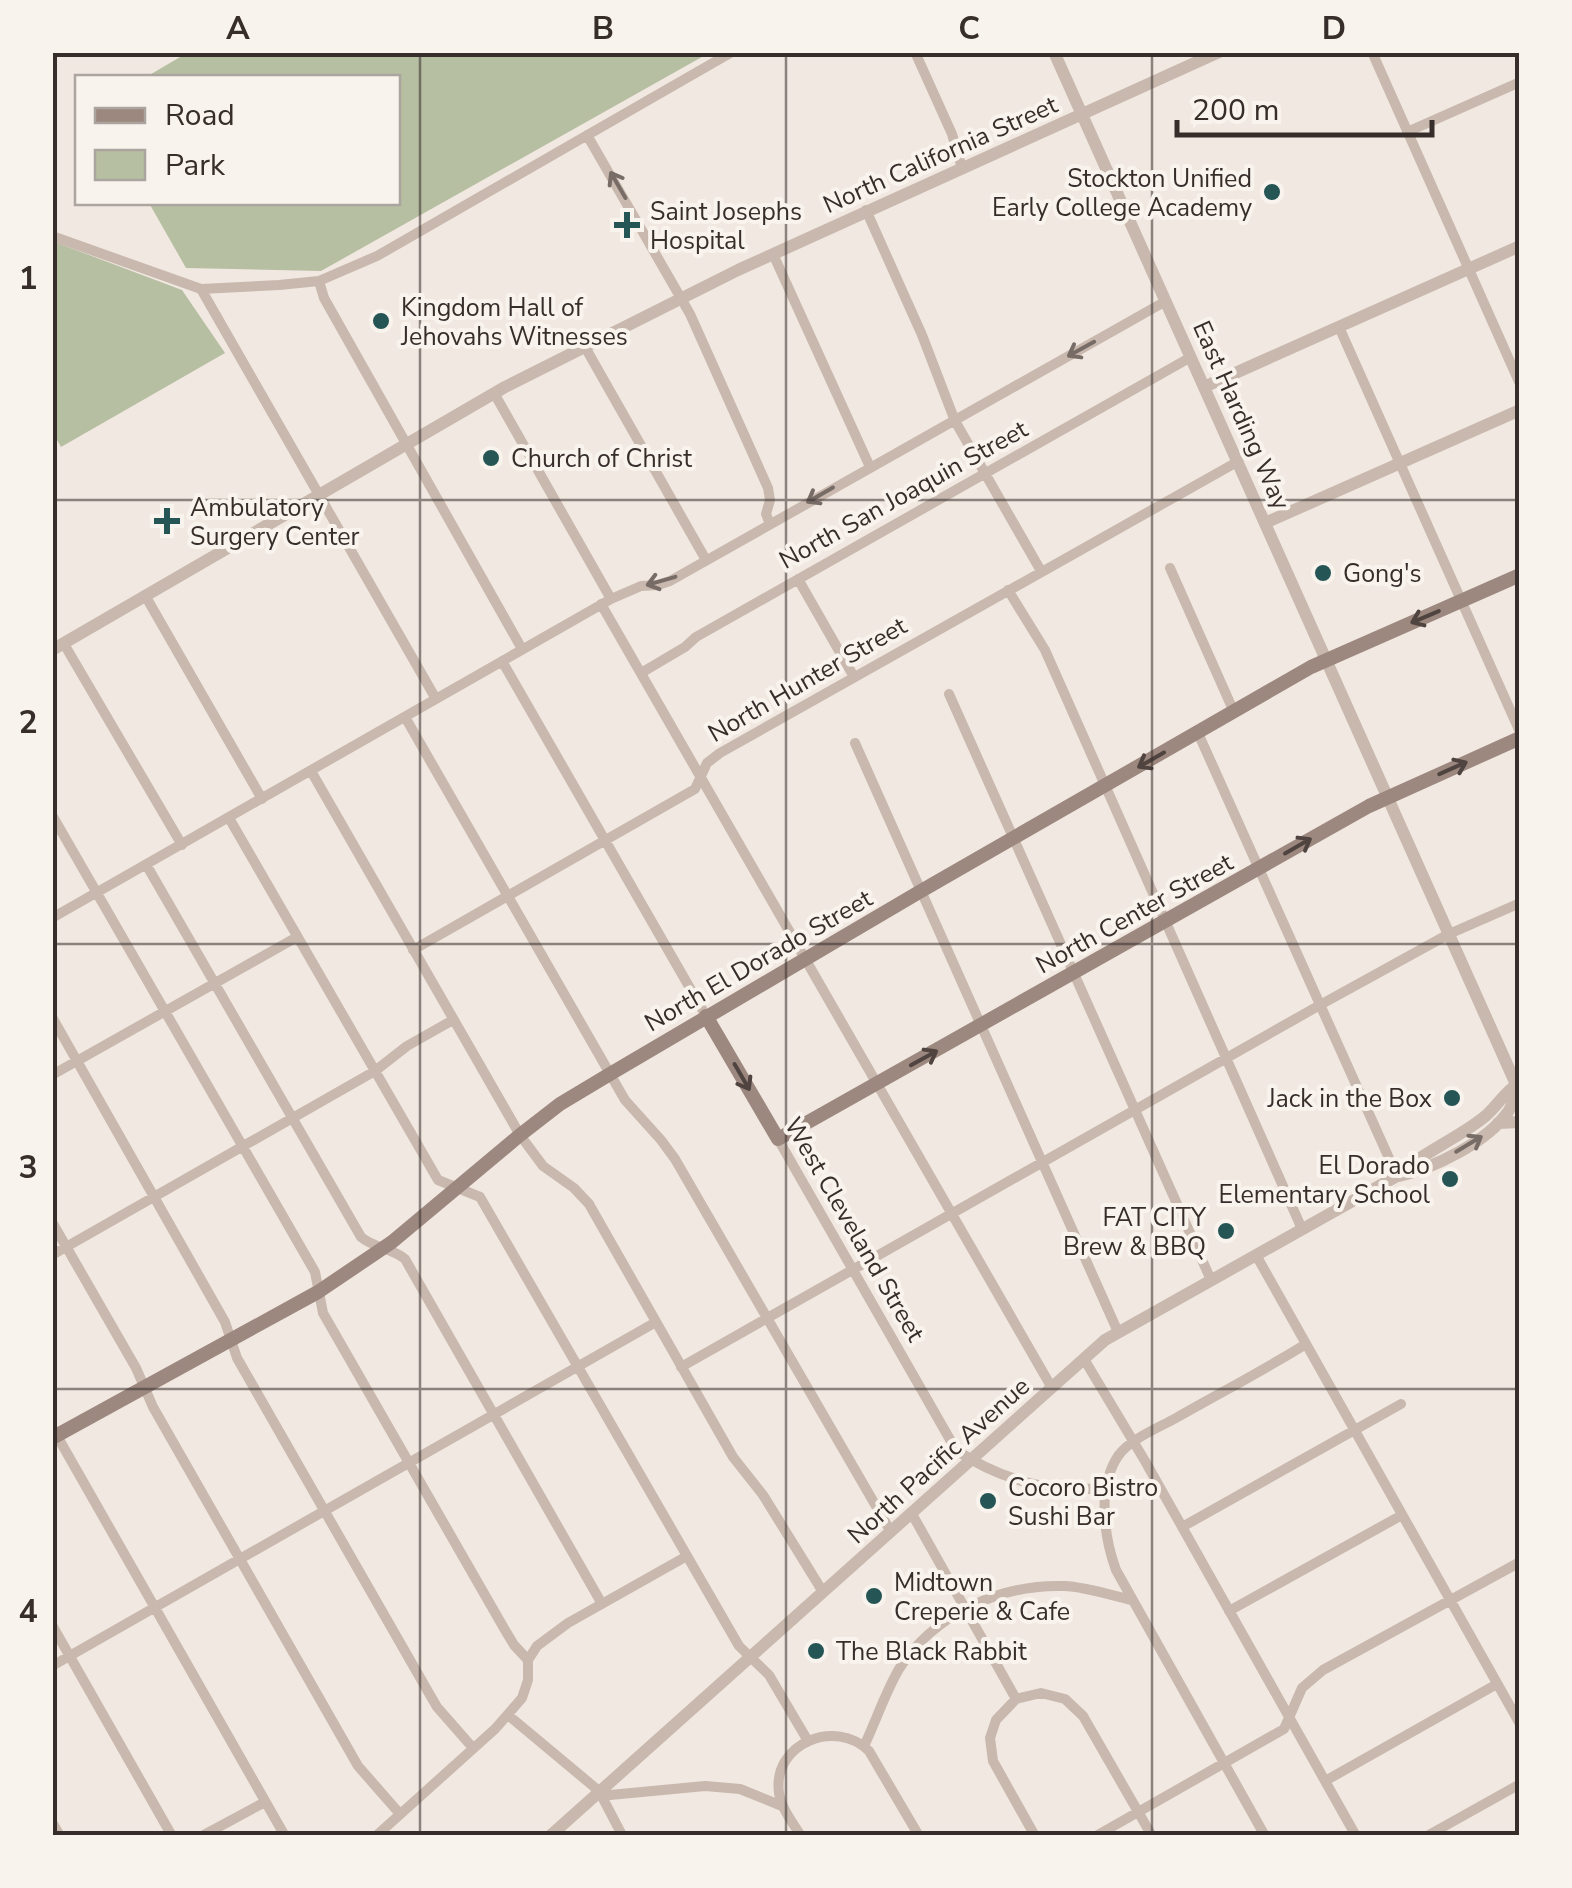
<svg xmlns="http://www.w3.org/2000/svg" width="1572" height="1888" viewBox="0 0 1572 1888" font-family="'Nunito Sans',sans-serif">
	<rect width="100%" height="100%" fill="#f1e8e1"/>
	<path fill="#b7bfa2" d="M187,53V52L709,53L321,271L186,268L149,203L398,202V78L146,77Z
		M52,241L182,290L225,353L61,447L52,431Z"/>
	<g fill="none" stroke-linecap="round" stroke-linejoin="round">
		<path stroke="#c8b8ad" stroke-width="10" d="M915,52L952,134L962,168
			M1372,52L1520,384
			M1407,132L1520,82
			M587,135L690,314L768,488L770,500L766,514L770,524
			M866,210L922,335L955,421L1041,571
			M52,236L201,289L279,285L319,281L377,256L732,52
			M773,254L870,467
			M319,281L324,298L522,649
			M201,289L436,699
			M1339,327L1520,732
			M585,347L706,560
			M494,393L611,599
			M1170,568L1234,712
			M798,579L854,677
			M1008,590L1045,650L1302,1229
			M146,597L262,799
			M601,604L1052,1388
			M64,644L182,845
			M502,661L706,1016
			M641,673L685,647L696,637L1191,357
			M949,694L1211,1280
			M405,717L625,1100L661,1140L675,1159L891,1532
			M1198,733L1397,1176
			M855,743L1118,1332
			M311,771L520,1135L543,1166L574,1188L589,1204L733,1457L763,1495L823,1592
			M52,815L315,1272L323,1313L505,1630L514,1645L528,1660
			M229,818L438,1180L480,1197L739,1646L769,1675L808,1741
			M147,866L361,1237C374,1248 392,1248 405,1259L602,1604
			M52,918L611,599L641,586L658,585L670,581L1166,301
			M413,950L695,789L707,763L720,753L1237,462
			M52,1017L225,1322L237,1358L430,1695L437,1707L473,1748
			M52,1075L297,937
			M778,1139L956,1450C1000,1480 1055,1495 1107,1487
			M52,1222L136,1368L153,1407L358,1766L400,1814
			M52,1255L375,1071L407,1046L453,1020
			M1256,1255L1520,1724
			M1084,1359L1145,1461L1356,1836
			M681,1367L1320,1005L1449,934L1520,903
			M52,1427L285,1836
			M912,1514L1016,1699
			M1182,1527L1401,1404
			M1229,1611L1402,1515
			M52,1625L172,1836
			M52,1666L656,1322
			M508,1715L599,1791L621,1833
			M864,1746C876,1721 885,1693 899,1669C934,1614 1001,1584 1064,1586C1087,1587 1110,1595 1132,1600
			M1325,1781L1497,1684
			M599,1791L610,1795L705,1786L740,1789L782,1806
			M52,1822L60,1836
			M202,1836L265,1802
			M376,1836L495,1729L522,1698L528,1680V1660L537,1646L568,1623L687,1556
			M801,1836C793,1823 781,1808 779,1793C772,1743 836,1718 869,1751L919,1836
			M1035,1836L993,1761L990,1738L996,1720L1016,1699L1041,1693L1065,1699L1083,1716L1152,1836
			M1096,1836L1284,1729L1302,1688L1323,1670L1520,1562
			M1265,1836L1116,1570C1104,1537 1097,1488 1118,1456C1130,1439 1158,1428 1176,1418C1220,1393 1264,1370 1306,1344
			M1427,1836L1520,1784"/>
		<path stroke="#c8b8ad" stroke-width="12" d="M1054,52L1519,1091
			M1204,387L1520,246
			M1265,523L1520,410
			M52,650L505,387L738,270L1219,52
			M1498,1123L1520,1122
			M1399,1176C1434,1168 1487,1142 1508,1112C1514,1104 1515,1092 1517,1082
			M550,1836L1105,1340L1397,1176C1423,1152 1455,1140 1483,1118C1496,1108 1501,1096 1516,1085"/>
		<path stroke="#9c887f" stroke-width="14" d="M706,1016L778,1139L1369,806L1520,738
			M52,1438L318,1292L392,1242L520,1135L560,1104L610,1074L921,891L1311,667L1520,575"/>
	</g>
	<defs><path id="oneway-shaft" d="M-6 0H5M1.5-3L5.5 0L1.5 3" fill="none" stroke-width="1.6" stroke-linecap="round" stroke-linejoin="round" transform="scale(2.5)"/></defs>
	<g stroke="#786c66">
		<use href="#oneway-shaft" transform="translate(618 185) rotate(-120)"/>
		<use href="#oneway-shaft" transform="translate(1081 349) rotate(151)"/>
		<use href="#oneway-shaft" transform="translate(820 495) rotate(150)"/>
		<use href="#oneway-shaft" transform="translate(661 581) rotate(164)"/>
		<use href="#oneway-shaft" transform="translate(1469 1144) rotate(-31)"/>
	</g>
	<g stroke="#504440">
		<use href="#oneway-shaft" transform="translate(1425 617) rotate(157)"/>
		<use href="#oneway-shaft" transform="translate(1151 760) rotate(150)"/>
		<use href="#oneway-shaft" transform="translate(1453 768) rotate(-24)"/>
		<use href="#oneway-shaft" transform="translate(1298 846) rotate(-30)"/>
		<use href="#oneway-shaft" transform="translate(924 1058) rotate(-29)"/>
		<use href="#oneway-shaft" transform="translate(742 1077) rotate(60)"/>
	</g>
	<path fill="none" stroke="#372e2b" stroke-width="2.5" stroke-opacity="0.55" d="M420,52V1836M786,52V1836M1152,52V1836M52,500H1520M52,944H1520M52,1389H1520"/>
	<g fill="#255555" stroke="#f9f3ed" stroke-width="4">
		<circle cx="1272" cy="192" r="10"/>
		<path d="M622 210h10v10h10v10h-10v10h-10v-10h-10v-10h10z"/>
		<circle cx="381" cy="321" r="10"/>
		<circle cx="491" cy="458" r="10"/>
		<path d="M162 506h10v10h10v10h-10v10h-10v-10h-10v-10h10z"/>
		<circle cx="1323" cy="573" r="10"/>
		<circle cx="1452" cy="1098" r="10"/>
		<circle cx="1450" cy="1179" r="10"/>
		<circle cx="1226" cy="1231" r="10"/>
		<circle cx="988" cy="1501" r="10"/>
		<circle cx="874" cy="1596" r="10"/>
		<circle cx="816" cy="1651" r="10"/>
	</g>
	<g text-anchor="middle" stroke-width="8" stroke-linejoin="round" paint-order="stroke">
		<g font-size="25" fill="#372e2b" stroke="#f9f3ed">
			<text transform="translate(940 154) rotate(-24)" y="9">North California Street</text>
			<text transform="translate(1242 415) rotate(66)" y="9">East Harding Way</text>
			<text transform="translate(903 494) rotate(-29)" y="9">North San Joaquin Street</text>
			<text transform="translate(807 679) rotate(-30)" y="9">North Hunter Street</text>
			<text transform="translate(1134 913) rotate(-29)" y="9">North Center Street</text>
			<text transform="translate(758 960) rotate(-30)" y="9">North El Dorado Street</text>
			<text transform="translate(855 1229) rotate(60)" y="9">West Cleveland Street</text>
			<text transform="translate(938 1460) rotate(-42)" y="9">North Pacific Avenue</text>
		</g>
		<g font-size="25" fill="#372e2b" stroke="#f9f3ed" text-anchor="start">
			<text x="1252" y="187" text-anchor="end">Stockton Unified<tspan x="1252" dy="29">Early College Academy</tspan></text>
			<text x="650" y="220">Saint Josephs<tspan x="650" dy="29">Hospital</tspan></text>
			<text x="401" y="316">Kingdom Hall of<tspan x="401" dy="29">Jehovahs Witnesses</tspan></text>
			<text x="511" y="467">Church of Christ</text>
			<text x="190" y="516">Ambulatory<tspan x="190" dy="29">Surgery Center</tspan></text>
			<text x="1343" y="582">Gong's</text>
			<text x="1432" y="1107" text-anchor="end">Jack in the Box</text>
			<text x="1430" y="1174" text-anchor="end">El Dorado<tspan x="1430" dy="29">Elementary School</tspan></text>
			<text x="1206" y="1226" text-anchor="end">FAT CITY<tspan x="1206" dy="29">Brew &amp; BBQ</tspan></text>
			<text x="1008" y="1496">Cocoro Bistro<tspan x="1008" dy="29">Sushi Bar</tspan></text>
			<text x="894" y="1591">Midtown<tspan x="894" dy="29">Creperie &amp; Cafe</tspan></text>
			<text x="836" y="1660">The Black Rabbit</text>
		</g>
	</g>
	<rect width="1572" height="1888" fill="none" stroke="#f9f3ed" stroke-width="110"/>
	<rect x="75" y="75" width="325" height="130" fill="#f9f3ed" stroke="#aba49f" stroke-width="2.5"/>
	<rect x="95" y="108" width="50" height="15" fill="#9c887f" stroke="#aba49f" stroke-width="2.5"/>
	<text x="165" y="125" font-size="30" fill="#372e2b">Road</text>
	<rect x="95" y="150" width="50" height="30" fill="#b7bfa2" stroke="#aba49f" stroke-width="2.5"/>
	<text x="165" y="175" font-size="30" fill="#372e2b">Park</text>
	<path d="M1177 120v15h255v-15" fill="none" stroke="#372e2b" stroke-width="5"/>
	<text x="1192" y="120" font-size="30" fill="#372e2b" stroke="#f9f3ed" stroke-width="8" paint-order="stroke">200 m</text>
	<rect x="55" y="55" width="1462" height="1778" fill="none" stroke="#372e2b" stroke-width="4"/>
	<g font-size="32" text-anchor="middle" font-weight="bold" fill="#372e2b">
		<text x="238" y="39">A</text>
		<text x="603" y="39">B</text>
		<text x="969" y="39">C</text>
		<text x="1334" y="39">D</text>
		<text x="28" y="289">1</text>
		<text x="28" y="733">2</text>
		<text x="28" y="1178">3</text>
		<text x="28" y="1622">4</text>
	</g>
</svg>
